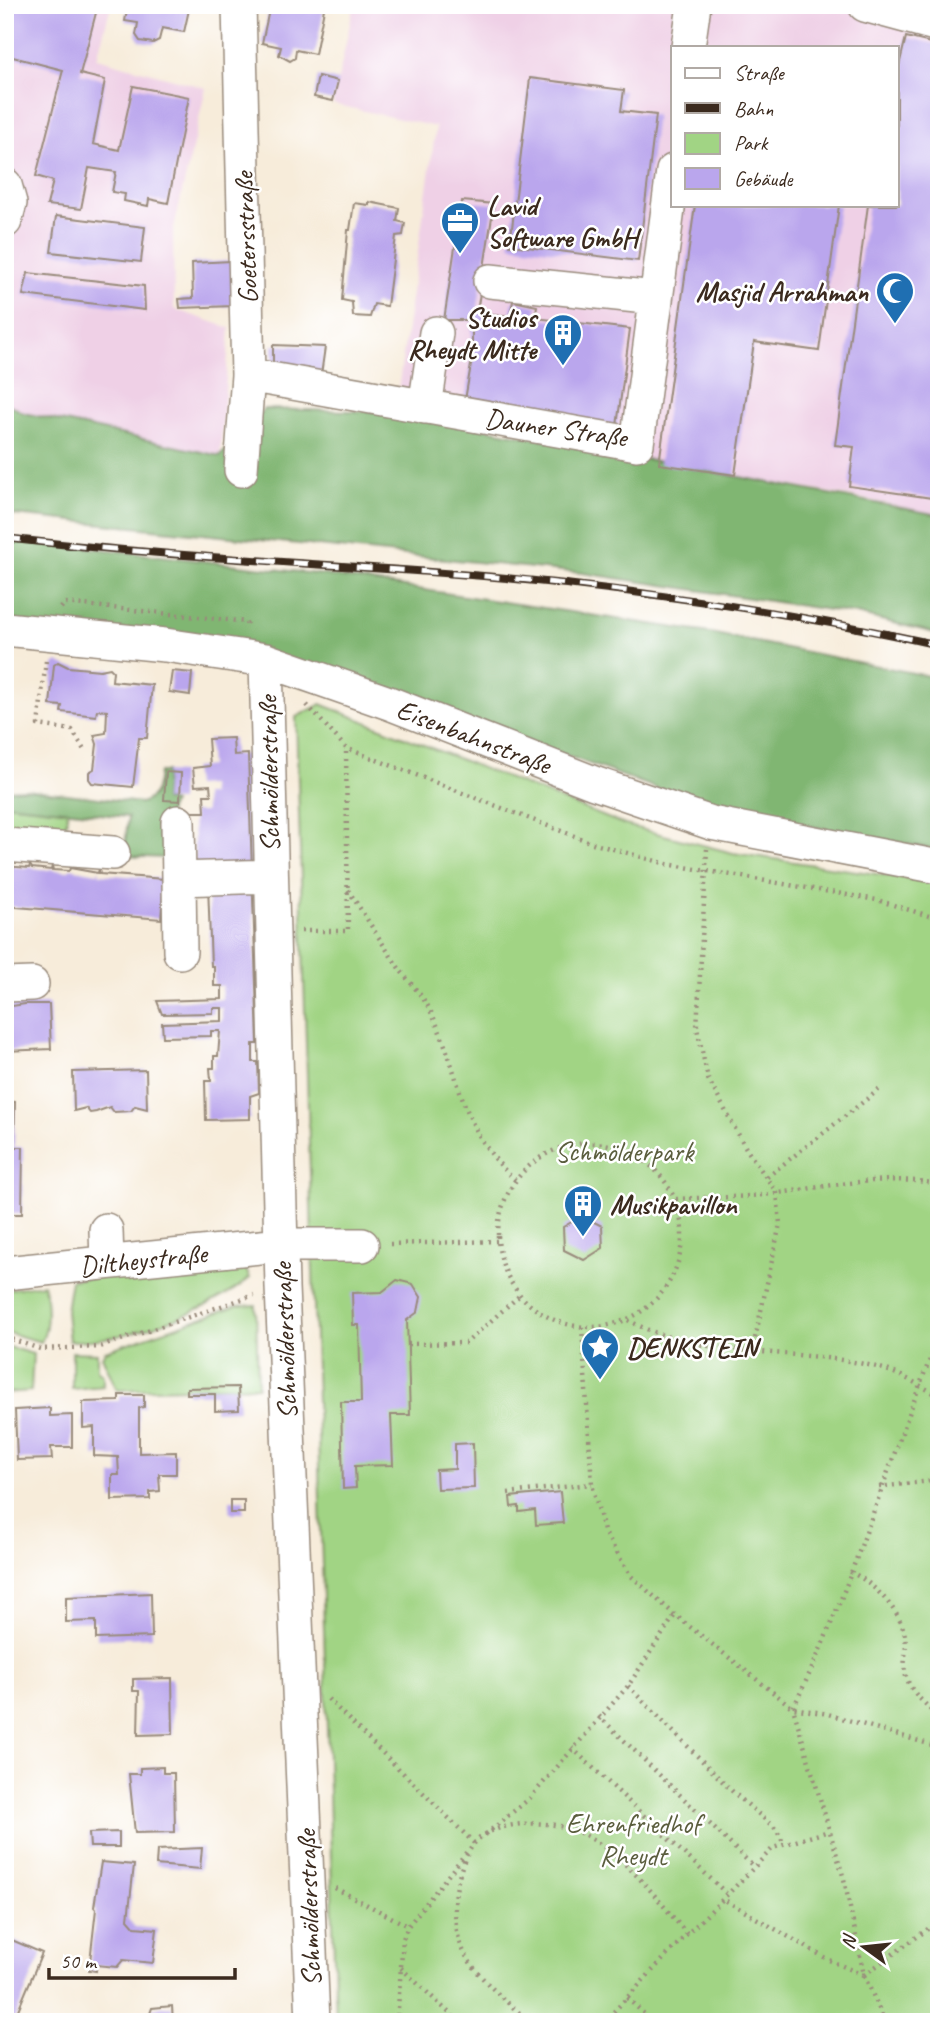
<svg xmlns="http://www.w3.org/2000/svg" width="944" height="2027" viewBox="0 0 944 2027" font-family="Caveat,sans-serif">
	<rect width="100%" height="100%" fill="#fff"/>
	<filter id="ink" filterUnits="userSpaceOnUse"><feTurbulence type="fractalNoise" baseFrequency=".0143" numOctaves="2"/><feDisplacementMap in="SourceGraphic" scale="14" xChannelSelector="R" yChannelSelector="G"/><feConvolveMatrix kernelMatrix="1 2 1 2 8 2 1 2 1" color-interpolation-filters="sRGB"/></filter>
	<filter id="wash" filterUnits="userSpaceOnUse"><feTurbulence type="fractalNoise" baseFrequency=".00686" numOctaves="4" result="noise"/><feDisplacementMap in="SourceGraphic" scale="28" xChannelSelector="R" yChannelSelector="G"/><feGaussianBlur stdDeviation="1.57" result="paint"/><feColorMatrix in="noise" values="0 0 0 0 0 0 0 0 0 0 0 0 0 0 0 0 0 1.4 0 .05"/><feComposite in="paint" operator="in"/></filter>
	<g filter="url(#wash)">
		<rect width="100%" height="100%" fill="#f7ecda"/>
		<path fill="#efd0e6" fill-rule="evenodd" d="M5,5H111L97,58L206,88L173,232L174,309L230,328L220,456L24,413L5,402Z
			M354,5H939V515L855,497L622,456L398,390L436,127L333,104ZM673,47H897V205H673Z"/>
		<path fill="#a1d484" stroke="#6e7f51" stroke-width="2" d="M321,704L625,825L733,853L939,883V2022H336L296,717Z
			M5,804L68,810L65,832L5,828Z
			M241,1260L250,1278C209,1312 122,1342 69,1341L66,1311L71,1280Z
			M43,1284C48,1301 49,1327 41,1342L5,1332V1290Z
			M256,1305L258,1386L117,1390L102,1356L105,1351L236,1306Z
			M5,1346L33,1354L31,1391L5,1393Z
			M72,1352L97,1353V1370L103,1375V1386L72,1389Z"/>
		<path fill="#80b672" stroke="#5e7048" stroke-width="2" d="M5,402L24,413L220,456L264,409L398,412L939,515V634L856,614L582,573L5,514Z
			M5,538L325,575L710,633L939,678V850L708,807L494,729L5,619Z
			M159,772H166L164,800L173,803L169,809L164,858L124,856L128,817L5,804V790L25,789L141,803C157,797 157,787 159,772Z"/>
		<g id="blocks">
			<path fill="#baa6ed" d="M5,5H98L80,74L105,80L93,144L119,150L133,86L189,97L168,203L149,199L148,206L124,201L125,194L112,192L116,172L89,168L81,209L47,205L53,181L36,176L63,70L5,55Z
				M128,5H190L184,32L162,28L159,40L153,43L140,41L136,35L138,23L125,21Z
				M270,5H313L324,9L315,54L296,50L295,58L290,61L279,55L281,47L262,43Z
				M906,37L939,45V499L849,486L854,447L835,445L868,205H897V74Z
				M318,76L338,81L333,101L314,97Z
				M530,78L624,90L621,111L656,115L638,261L510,245Z
				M462,201L494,204L477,312L510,316L513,301L537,306L535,318L630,329L617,426L465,400L472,359V320H444Z
				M369,202L399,208L397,221L405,223L403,235L396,236L387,306L374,304L370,317L353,316L352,302L342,300L348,230H350L354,203L369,205Z
				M695,205H839L819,351L754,342L735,475L659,464Z
				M56,216L145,227L141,262L51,252Z
				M231,261L233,306L180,308L179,299L193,298L192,263Z
				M28,273L144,286L145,310L23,295Z
				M273,345L325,347L321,375L273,367Z
				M58,662L68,667L100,670L110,668L113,671L112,681L152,685L147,738H139L133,787L92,783L89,779V772L94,769L97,744L94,735L106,733L107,711L97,710L96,716L61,712L62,706L50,705L54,665Z
				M172,671L192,673L190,695L169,692Z
				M233,738L234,755L248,754L258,1044H253V1062H258L259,1093L250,1096V1119L206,1120L205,1081H211L210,1068H214V1056H218L220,1031H211V1036L163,1037L162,1023L222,1021V1008H213V1013L162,1014L157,1001L222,999V986H214V966H211L208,885L195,873L193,812H205L204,795H211L210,785L195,786L193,768L210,766L208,739Z
				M166,772L181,773L180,801L164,800Z
				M30,865L32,868L51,870L52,866L53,870L69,871L70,868L98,873L99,869L100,874L164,879L161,919L5,906V866L29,868Z
				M25,1004H49L51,1049L5,1051V1007Z
				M146,1070L147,1109L135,1106L131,1111L114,1112L110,1107L96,1112L90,1113L86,1108L74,1111L73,1072Z
				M5,1101L15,1102L14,1147H23L22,1214H5Z
				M582,1216L602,1226L603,1248L584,1260L564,1250L563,1227Z
				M397,1280L413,1284L421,1297L418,1312L407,1320L410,1415H391L393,1465L355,1466L356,1488L343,1489L341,1402H361L359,1325H353L352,1293L382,1292Z
				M238,1387L239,1410L215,1411V1394H187V1388Z
				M119,1395H144V1407L139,1408V1453L176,1452V1474H159L160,1491L150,1492V1499L112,1500V1475H119L118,1457L94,1456V1427L83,1428V1402L119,1401Z
				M50,1408V1416L72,1415V1447H51L52,1459L17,1460L15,1410Z
				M473,1443L474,1488L437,1489L436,1470L455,1469V1444Z
				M560,1492L563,1523L536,1525L535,1510L519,1512V1506L511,1507L510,1497Z
				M230,1500H244V1513H230Z
				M151,1593L152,1637L96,1639V1621L66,1622V1597Z
				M172,1678L173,1734L138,1735L139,1691H133V1679Z
				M163,1767V1773H174L175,1832L135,1833L129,1774H140V1768Z
				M119,1832V1847H90L89,1833Z
				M202,1848L200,1869L156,1865L157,1850Z
				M101,1862L134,1865L128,1919L135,1927L157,1929L153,1963L123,1960L117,1967L96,1965V1971L89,1970L96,1909L94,1907Z
				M5,1937L42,1953L13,2022H5V1981L12,1965L5,1962Z
				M172,2006L173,2022H147L152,2008Z"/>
		</g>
	</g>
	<g filter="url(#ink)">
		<use href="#blocks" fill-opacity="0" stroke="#998b7c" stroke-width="2"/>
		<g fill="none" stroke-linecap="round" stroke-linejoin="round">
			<defs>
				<path id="minor" d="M239,5L248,375L241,470
					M865,5L939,25
					M688,47L694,5
					M5,185L10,203L5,221
					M490,281L656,298
					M248,375L637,444L673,171
					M425,407L436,333
					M5,629L165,645L266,660L389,703L594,783L711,823L939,867
					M266,660L282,1287L313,2022
					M178,822L179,879
					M5,845L113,853
					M180,952L179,879L270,876
					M5,985L32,984
					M106,1230L107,1262
					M5,1273L280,1245H362"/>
			</defs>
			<use href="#minor" stroke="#998b7c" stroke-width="36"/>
			<path stroke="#998b7c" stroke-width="4.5" stroke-dasharray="2 5" stroke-linecap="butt" d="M61,608L65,603L246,622L248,628
				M46,661L38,725L72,730L84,750
				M307,705L346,748L595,844L667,864L877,900L939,919
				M707,849L697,1028L708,1079L747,1150L777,1193L780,1224L752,1352
				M348,890C366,917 383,945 401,971C411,984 423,996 430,1010C463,1076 456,1125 515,1180
				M301,931H348L346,748
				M498 1235a92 92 0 1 1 184 0a92 92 0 1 1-184 0Z
				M767,1177L881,1088
				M676,1199C710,1197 745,1198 778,1193C831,1186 885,1174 939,1184
				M390,1244L497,1241
				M628,1320C700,1361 802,1346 880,1368C901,1374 921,1386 939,1396
				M582,1327L592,1484L604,1531L630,1575L675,1615L793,1708L828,1714L939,1747
				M5,1337L40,1349L100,1347L254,1295
				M408,1344L466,1343L520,1295
				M879,1487L939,1480
				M508,1493L592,1484
				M850,1572C872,1581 901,1611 905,1636C908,1651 901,1665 907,1679C920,1711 942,1700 933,1745
				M628,1686L733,1792L776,1829L784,1844
				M328,1699L474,1843
				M599,1716L754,1867
				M572,1748L728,1895
				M486,1834L530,1798L628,1686L675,1615
				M335,1888L408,1926
				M726,1896L773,1848L829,1831
				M401,1968L459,2022
				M864,1975L939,1921
				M627,1998L653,2022
				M397,2022L403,1939L408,1926L469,1849
				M530,2022C507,2002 478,1979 464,1952C449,1922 453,1873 473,1845C490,1822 538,1820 564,1827C615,1841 654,1895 687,1934L723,1899L829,1960L863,1975
				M604,2022L687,1934
				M885,2022L864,1975L844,1879L793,1708C852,1590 888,1460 939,1337"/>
			<use href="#minor" stroke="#fff" stroke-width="33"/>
			<defs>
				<path id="rail" d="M5,538C168,557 332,564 495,577C644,590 793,613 939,645"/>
			</defs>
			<use href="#rail" stroke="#3b2a1e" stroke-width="8"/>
			<use href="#rail" stroke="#fff" stroke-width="5" stroke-dasharray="16" stroke-linecap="butt"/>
		</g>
	</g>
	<defs>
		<symbol id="office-pin" viewBox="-11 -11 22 30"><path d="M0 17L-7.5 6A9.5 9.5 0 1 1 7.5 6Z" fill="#1f6fb2" stroke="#fff"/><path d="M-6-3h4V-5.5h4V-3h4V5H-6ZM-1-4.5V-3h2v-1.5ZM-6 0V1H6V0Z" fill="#fff"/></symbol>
		<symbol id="mosque-pin" viewBox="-11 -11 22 30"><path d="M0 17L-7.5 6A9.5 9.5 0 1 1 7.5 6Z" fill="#1f6fb2" stroke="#fff"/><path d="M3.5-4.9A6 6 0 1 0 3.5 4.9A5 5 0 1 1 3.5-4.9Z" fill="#fff"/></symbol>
		<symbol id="building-pin" viewBox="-11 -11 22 30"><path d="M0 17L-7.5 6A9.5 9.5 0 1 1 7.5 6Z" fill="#1f6fb2" stroke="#fff"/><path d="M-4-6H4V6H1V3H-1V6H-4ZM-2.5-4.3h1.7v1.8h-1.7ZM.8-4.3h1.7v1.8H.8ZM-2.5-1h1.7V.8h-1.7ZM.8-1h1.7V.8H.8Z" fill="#fff"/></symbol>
		<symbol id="sight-pin" viewBox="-11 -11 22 30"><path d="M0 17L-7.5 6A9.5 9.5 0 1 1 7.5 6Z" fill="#1f6fb2" stroke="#fff"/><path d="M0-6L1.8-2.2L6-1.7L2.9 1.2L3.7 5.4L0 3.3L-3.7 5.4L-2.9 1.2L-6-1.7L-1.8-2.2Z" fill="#fff"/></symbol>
	</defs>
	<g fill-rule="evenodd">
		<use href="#office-pin" x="438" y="199" width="44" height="60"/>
		<use href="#mosque-pin" x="873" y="269" width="44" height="60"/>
		<use href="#building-pin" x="541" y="311" width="44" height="60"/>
		<use href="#building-pin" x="561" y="1182" width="44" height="60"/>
		<use href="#sight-pin" x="578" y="1325" width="44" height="60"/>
	</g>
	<g text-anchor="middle" stroke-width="5" stroke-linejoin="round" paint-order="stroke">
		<g font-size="28" font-weight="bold" fill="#3b2a1e" stroke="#fff" text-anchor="start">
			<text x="487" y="215">Lavid<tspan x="487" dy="32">Software GmbH</tspan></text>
			<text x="868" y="301" text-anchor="end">Masjid Arrahman</text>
			<text x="536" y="327" text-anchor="end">Studios<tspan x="536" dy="32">Rheydt Mitte</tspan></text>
			<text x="610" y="1214">Musikpavillon</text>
			<text x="627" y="1357">DENKSTEIN</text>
		</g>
		<g font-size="28" fill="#3b2a1e" stroke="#fff">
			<text transform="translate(245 238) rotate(-92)" y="10">Goetersstraße</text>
			<text transform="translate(556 427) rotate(8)" y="10">Dauner Straße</text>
			<text transform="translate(474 736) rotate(21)" y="10">Eisenbahnstraße</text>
			<text transform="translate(268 774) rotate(-91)" y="10">Schmölderstraße</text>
			<text transform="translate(143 1259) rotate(-6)" y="10">Diltheystraße</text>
			<text transform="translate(284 1341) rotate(-92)" y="10">Schmölderstraße</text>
			<text transform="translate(308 1908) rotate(-92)" y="10">Schmölderstraße</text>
		</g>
		<g font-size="28" fill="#5a5d3d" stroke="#fff">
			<text x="624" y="1161">Schmölderpark</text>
			<text x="633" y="1833">Ehrenfriedhof<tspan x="633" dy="32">Rheydt</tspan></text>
		</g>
	</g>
	<rect width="944" height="2027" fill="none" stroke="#fff" stroke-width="28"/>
	<rect x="671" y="46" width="228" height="161" fill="#ffffff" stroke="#b1aaa5" stroke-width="2"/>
	<rect x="685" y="68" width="35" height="10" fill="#ffffff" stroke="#b1aaa5" stroke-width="2"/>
	<text x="734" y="80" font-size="21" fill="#3b2a1e">Straße</text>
	<rect x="685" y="103" width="35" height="10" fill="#3b2a1e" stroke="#b1aaa5" stroke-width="2"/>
	<text x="734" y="116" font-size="21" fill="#3b2a1e">Bahn</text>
	<rect x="685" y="133" width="35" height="21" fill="#a1d484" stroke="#b1aaa5" stroke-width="2"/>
	<text x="734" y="150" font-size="21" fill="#3b2a1e">Park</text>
	<rect x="685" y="168" width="35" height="21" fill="#baa6ed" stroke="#b1aaa5" stroke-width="2"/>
	<text x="734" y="186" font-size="21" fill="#3b2a1e">Gebäude</text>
	<g transform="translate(864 1947) rotate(285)" stroke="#ffffff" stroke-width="5" paint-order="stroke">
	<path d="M0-5L12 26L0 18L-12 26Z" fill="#3b2a1e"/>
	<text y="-10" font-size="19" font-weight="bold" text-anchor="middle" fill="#3b2a1e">N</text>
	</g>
	<path d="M49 1968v10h186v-10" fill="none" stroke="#3b2a1e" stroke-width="3.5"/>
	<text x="60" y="1968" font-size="21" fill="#3b2a1e" stroke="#ffffff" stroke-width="5" paint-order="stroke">50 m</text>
</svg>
